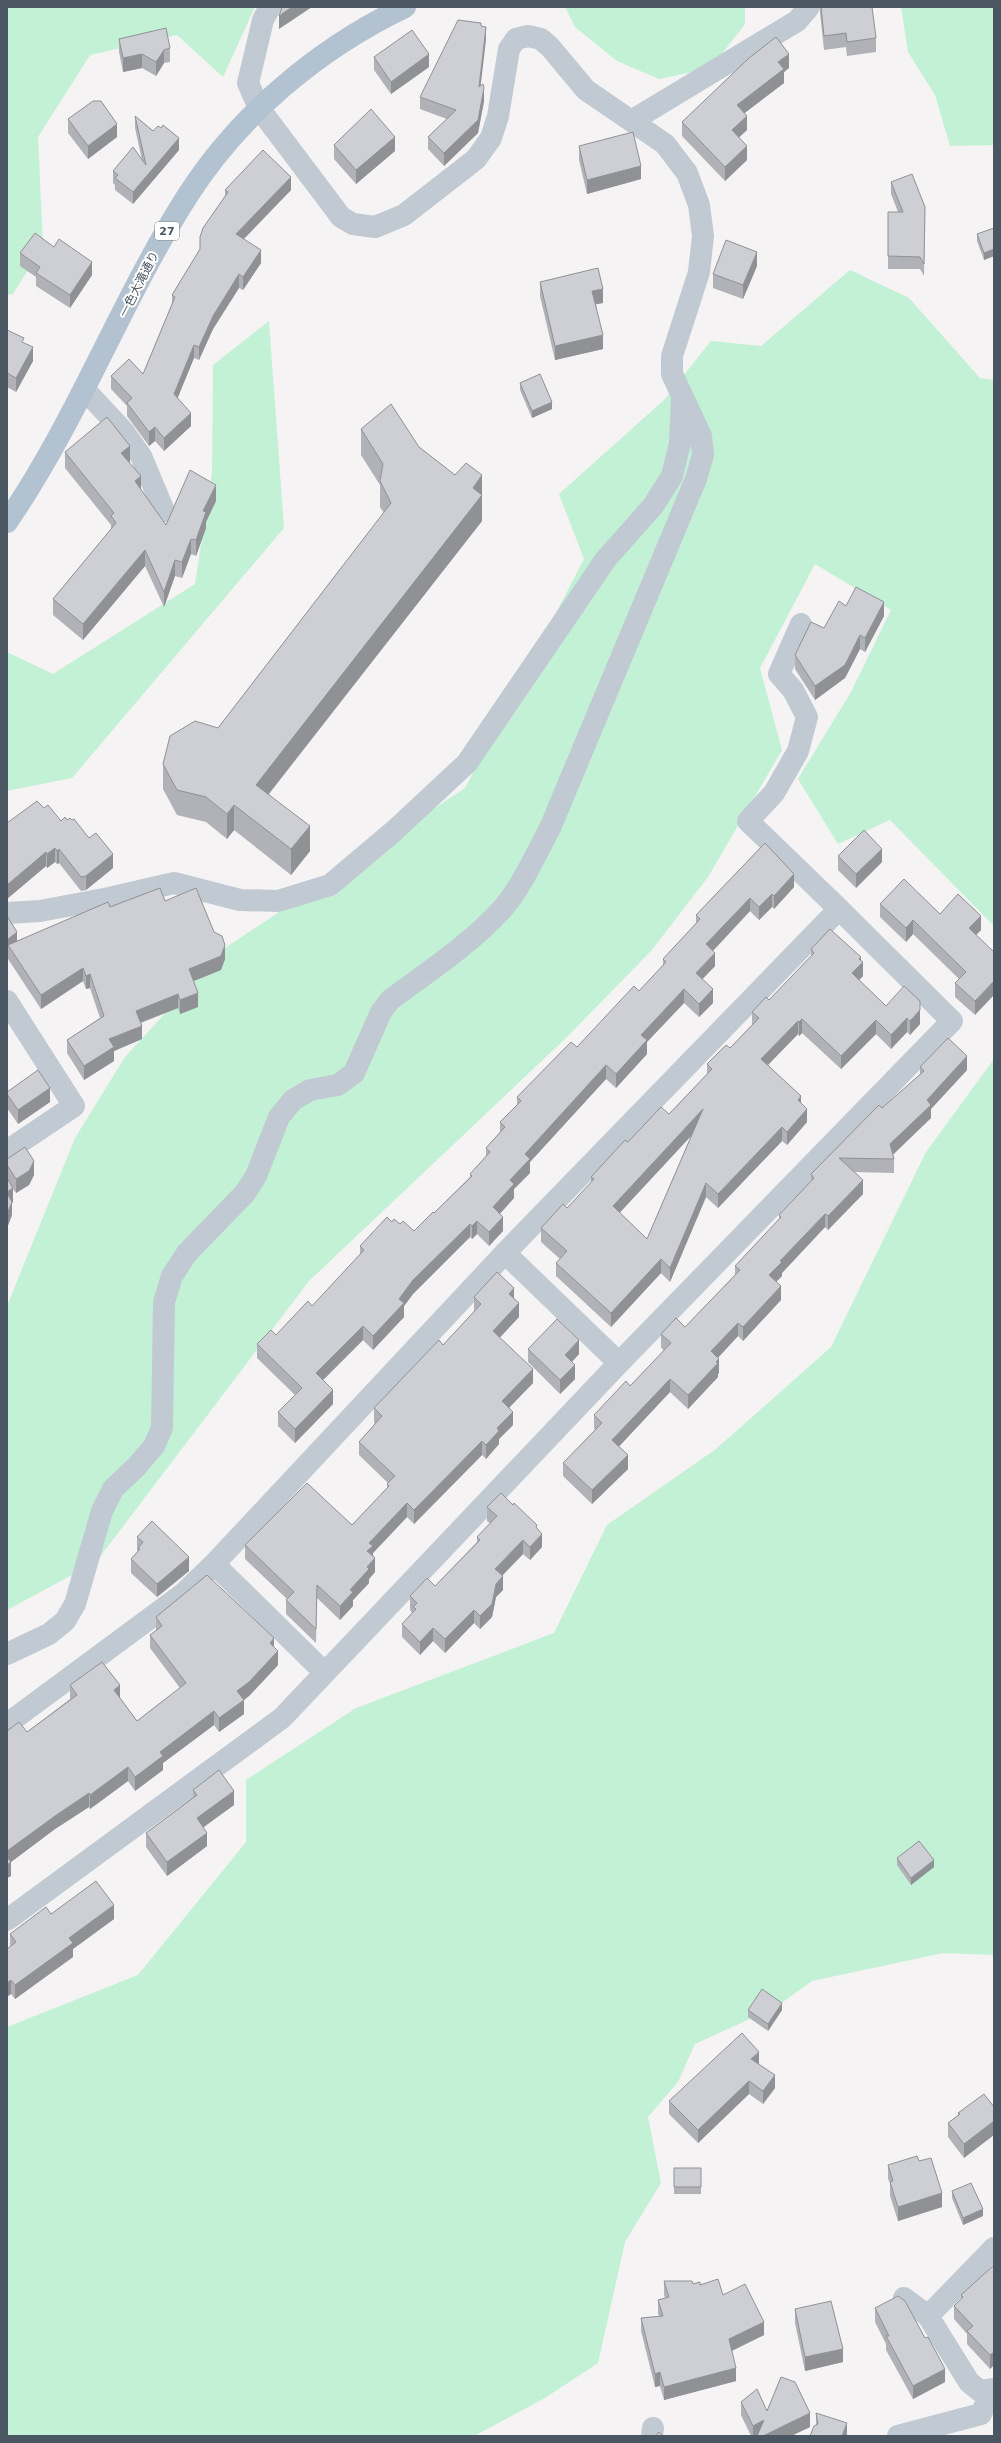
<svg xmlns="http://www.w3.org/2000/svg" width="1001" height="2443" viewBox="0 0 1001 2443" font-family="'DejaVu Sans','Noto Sans JP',sans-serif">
	<rect width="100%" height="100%" fill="#f5f3f3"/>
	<path fill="#c3f1d5" d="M7,7H255L223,77L177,35L90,55L38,137L43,246L13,294L7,295Z
		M565,7H745V24L714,64L688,73L659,79L617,61L575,27Z
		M901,7H994V145L950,146L935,95L908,52Z
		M850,270L909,298L980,378L994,380V926L890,820L838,844L798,779L851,692L891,610L815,564L760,668L782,750L708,877L651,951L567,1037L309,1281L96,1562L7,1610V1306L75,1138L125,1057L225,948L465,788L584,559L559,494L664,400L711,341L761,346Z
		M269,321L284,528L72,778L7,791V652L53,674L195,584L212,473L213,365Z
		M994,1059V1955L943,1953L812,1981L776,2007L695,2044L678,2082L648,2117L661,2183L625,2242L598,2363L545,2398L474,2436H7V2027L138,1975L246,1842V1780L356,1708L554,1633L607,1525L716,1449L831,1347L926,1152Z"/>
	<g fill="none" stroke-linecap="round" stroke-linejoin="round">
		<path stroke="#c1cad2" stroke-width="22" d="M259,108L248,83L263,20L270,7
			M633,120L797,21L809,7
			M85,390L124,432L141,456L164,511
			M801,624L779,674L793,690L807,717L798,751L774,793L748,821L839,909
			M7,913L40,911L109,898L174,883L240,900L278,901L330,885L394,831L467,763L606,559L653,506L672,476L680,443L682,397
			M7,1001L74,1106L7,1151
			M505,1253L619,1363
			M214,1564L324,1672
			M7,1724L184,1593L214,1564L505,1253L839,909L952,1021L619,1363L282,1718L7,1920
			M904,2298L928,2316L969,2382L980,2391L994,2389
			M928,2316L994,2248
			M652,2436L653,2428
			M898,2436L981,2414L992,2390"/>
		<path stroke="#c1cad2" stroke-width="22" d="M7,1654L49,1634L65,1621L75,1604L102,1511L113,1489L137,1466L154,1446L162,1428L164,1302L172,1276L187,1253L245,1193L256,1176L279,1117L293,1100L310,1090L338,1085L354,1073L381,1012L390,1000C429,971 471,944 504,907C523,884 536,854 550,828L696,479L703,455L701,436L672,374V356L699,272L703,236L699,205L687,173L665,144L586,90L550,47L541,39L528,36L516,39L509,49L498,116L491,138L476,159L404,215L375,227L353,224L341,217L259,108"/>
		<path stroke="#b3c2d1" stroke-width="22" d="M7,522C78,419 121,300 188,195C240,114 319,48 405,7"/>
	</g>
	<path fill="#b0b2b7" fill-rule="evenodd" d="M820,7H872L876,38V52L847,56L846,47L824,50L820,13Z
		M481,26L486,39L480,86L484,101L478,133L444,166L428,149V137L447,119L420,109V97Z
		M119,39L170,48V62L164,63L156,76L142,68L123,72L119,52Z
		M374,57L429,67L391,94L374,70Z
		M789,68L784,72V83L744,113L747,130L739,137L747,160L725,181L682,136V122Z
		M135,116L153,131L179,150L133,204L115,190V185L113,183V171L142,160L135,128Z
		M68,119L117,137L88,159L68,133Z
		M334,145L395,151L356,184L334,159Z
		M579,146L641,179L587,194L579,160Z
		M891,182L925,207L924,276L920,269H888V212H898L891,194Z
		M225,190H291L244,239L261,263L243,290L239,288L213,329L199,360L194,358L177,398L191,426L164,451L155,441L149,446L127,416V406L111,389V376L143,374L172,305V295L200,250V237L225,196Z
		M994,228V256L984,260L977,241V234Z
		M20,253L92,275L70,308L36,286V277L20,266Z
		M757,266L743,299L713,288V274Z
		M540,282L603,303L596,304L603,349L555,360L540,296Z
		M7,330L33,361L16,392L7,387Z
		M520,383L552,409L532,418L520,390Z
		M361,429L419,447L455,475H482V521L269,794L310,851L291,875L234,830L227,839L206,822L177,815L163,789V764L218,728L384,513L380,507V485L361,455Z
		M65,452L130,462L129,463L141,489L166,525L216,501L206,522V528L196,556L191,554L182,578L175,576L164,607L145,566L83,640L53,615V599L111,530V525L65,468Z
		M846,606L884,616L865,652L860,649L845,678L815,700L795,669V655L824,628Z
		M44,808L61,821L67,820L89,838L113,868L86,890L81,891L59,863L57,864L55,862L47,868L46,866L7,899V823Z
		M765,843L794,887L774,909L772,907L759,920L750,911L713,951L715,966L702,979L713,1003L699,1017L684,1003L647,1042V1054L616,1088L606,1079L530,1162V1173L514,1189V1198L500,1214L503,1231L489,1246L477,1234L472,1239L470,1237L413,1294L404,1306V1317L373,1350L363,1340L323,1380L333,1404L295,1443L278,1426V1412L295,1395L257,1358V1344L276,1335L312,1306L360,1255V1246L392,1222L400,1224L414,1231L434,1213L470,1177V1174L486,1156V1148L500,1132V1122L517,1105V1097L577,1047L639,991L663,966V959L696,924V915Z
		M838,856L882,862L856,888L838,870Z
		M165,901L214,932L225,959L221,970L193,981L198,1007L180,1014L178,1008L141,1023L142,1039L114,1051V1061L84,1080L67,1053V1040L100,1018L90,988L86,989L83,981L41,1009L8,959V953L7,954V917L17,941L110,907Z
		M880,904L940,914L981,930L976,935L975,1015L955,997V983L959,979L913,934L906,942L880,917Z
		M811,949L861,961L863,976L859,980L886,1006L920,1024L910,1035L907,1032L891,1049L876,1034L841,1069L802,1033L799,1036L798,1034L768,1065L801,1103L807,1122L787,1145L782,1141L718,1208L706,1197L670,1282L661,1273L611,1327L556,1276V1263L560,1259L541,1242V1228L567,1208L591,1183V1177L628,1142L669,1114L707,1074V1064L730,1048L752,1025V1012L769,1000L811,957ZM692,1135L647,1239L619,1213Z
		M920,1067L967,1070L931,1109V1118L893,1155L894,1159V1173L854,1172L863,1194L828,1230L825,1227L782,1273V1276L776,1282L781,1300L743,1341L738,1336L718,1358L719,1373L718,1374V1377L688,1409L670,1392L619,1446L628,1469L592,1504L563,1476V1463L595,1430L594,1428V1415L630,1386L664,1351L661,1347V1334L685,1327L735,1275V1266L779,1220V1215L811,1182V1174L920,1074Z
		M7,1092L50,1102L18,1124L7,1108Z
		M7,1159L34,1175L29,1185L16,1193L13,1189V1202L12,1203V1215L7,1228Z
		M474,1297L514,1299L519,1317L499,1337L533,1383L509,1408L513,1425L499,1439V1444L486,1459L482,1455L414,1524L407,1517L373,1553L375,1572L369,1579V1583L353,1600V1606L340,1620L317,1598L316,1643L286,1614V1600L287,1599L245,1559V1545L352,1525L387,1488V1484L388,1483L359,1455V1442L375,1424L374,1422V1408L443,1345L474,1312Z
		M528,1349L579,1354L572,1362L575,1379L560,1394L528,1362Z
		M487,1507L537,1529L542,1547L530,1560L523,1554L502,1576L503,1590L496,1597L492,1617L480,1629L474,1623L445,1653L433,1641L420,1655L402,1637V1624L412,1613L410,1610V1596L435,1586L477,1542V1537L490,1523L487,1521Z
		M137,1537L189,1571L157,1597L131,1573V1559L138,1552L137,1550Z
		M156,1617L274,1648L278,1665L249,1696L244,1700V1714L219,1732L214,1725L163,1763V1770L135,1791L128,1781L90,1809L89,1807L55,1829L11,1862V1876L7,1878L27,1732L70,1699V1685L120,1698L137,1721L180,1688L150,1648V1635L156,1631Z
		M193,1790L234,1805L203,1827L207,1846L167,1876L146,1847V1833L193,1797Z
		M897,1858L934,1867L911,1885L897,1865Z
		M51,1914L114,1919L73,1949V1957L15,1999L11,1994L10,1934Z
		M748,2010H782L768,2031L748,2017Z
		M759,2064L775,2088L763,2104L749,2094L698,2143L669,2114V2101Z
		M984,2094L964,2158L948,2137V2123L958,2115V2113Z
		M888,2165L942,2207L898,2221L890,2196V2183L888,2179Z
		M674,2168H701V2194H674Z
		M952,2191L983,2216L963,2225L952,2198Z
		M994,2265V2365L990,2369L967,2344V2334L954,2319V2306L961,2299V2295Z
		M664,2281L700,2285L723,2295L764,2335L732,2351L736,2381L664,2400L660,2386L655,2387L641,2331V2318L659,2316L658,2314V2300L665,2298L664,2295Z
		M875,2308L945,2382L913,2399L886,2350V2344L875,2322Z
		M795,2309L843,2362L805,2371L795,2323Z
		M741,2402L767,2411L810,2427L791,2436H751L741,2415Z
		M816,2413L847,2436L816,2425Z"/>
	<path fill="#909195" d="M292,7H312L279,29V16Z
		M486,27V39L479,100V87Z
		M164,50V63L156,76V62Z
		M142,54V68L123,72V58Z
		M429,54V67L391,94V82Z
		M789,54V68L784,72V83L737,119V105L778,62Z
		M484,88V101L478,133L444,166V153Z
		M747,116V130L732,144V130Z
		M117,124V137L88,159V146Z
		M395,137V151L356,184V170Z
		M179,138V150L133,204V192Z
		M747,146V160L725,181V167Z
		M641,166V179L587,194V180Z
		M291,177V190L236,247V234Z
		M994,249V256L984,260V253Z
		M261,250V263L243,290V277Z
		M757,252V266L743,299V285Z
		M92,262V275L70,308V295Z
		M239,274V288L213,329L199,360V347L213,316Z
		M603,289V303L592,305V291Z
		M603,335V349L555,360V346Z
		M194,345V358L174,407V394Z
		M33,347V361L16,392V378Z
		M552,402V409L532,418V411Z
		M191,413V426L164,451V438Z
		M155,427V441L149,446V432Z
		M130,446V462L121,469V453Z
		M482,475V521L256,810V785Z
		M141,476V492L135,481Z
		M216,485V501L206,522V528L196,556V540L203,511Z
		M191,539V554L182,578V562Z
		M145,550V566L83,640V624Z
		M175,560V576L164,607V592Z
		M884,602V616L865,652V638Z
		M860,635V649L845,678L815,700V686Z
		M234,805V830L227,839V814Z
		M310,826V851L291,875V849Z
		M55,848V862L47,868V854Z
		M59,849V863L57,864V851Z
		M882,849V862L856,888V874Z
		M46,852V866L7,899V885Z
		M113,854V868L86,890V876Z
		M794,874V887L774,909V896Z
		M772,894V907L759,920V907Z
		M750,898V911L706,958V944Z
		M981,916V930L969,942V928Z
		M913,920V934L906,942V928Z
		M17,932V945H8V953L7,954V940Z
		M225,945V959L221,970L189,983V969Z
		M715,953V966L696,986V973Z
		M861,957V964L863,962V976L852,987V973L859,959Z
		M83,968V981L41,1009V995Z
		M90,974V988L86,989V976Z
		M994,981V995L975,1015V1001Z
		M684,989V1003L647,1042V1054L616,1088V1074L641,1035Z
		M713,989V1003L699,1017V1004Z
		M198,993V1007L180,1014V1000Z
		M178,994V1008L136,1024V1011Z
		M920,1010V1024L910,1035V1021Z
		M907,1018V1032L891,1049V1035Z
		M802,1019V1033L799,1036V1022Z
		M876,1020V1034L841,1069V1056Z
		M798,1021V1034L761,1072V1059Z
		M142,1026V1039L114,1051V1061L84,1080V1066L109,1039Z
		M967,1056V1070L931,1109V1118L890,1157V1144L927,1100Z
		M606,1065V1079L530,1162V1173L514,1189V1198L493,1221V1207L510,1180L525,1154Z
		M50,1088V1102L18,1124V1110Z
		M801,1096V1110L798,1100Z
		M703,1109V1123L613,1220V1206Z
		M807,1109V1122L787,1145V1132Z
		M782,1127V1141L718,1208V1194Z
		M34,1161V1175L29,1185L16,1193V1179Z
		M863,1180V1194L828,1230V1216Z
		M706,1183V1197L670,1282V1268Z
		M13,1188V1202L12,1203V1215L7,1228V1192Z
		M825,1214V1227L782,1273V1276L769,1289V1275L780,1261Z
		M503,1217V1231L489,1246V1232Z
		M477,1221V1234L472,1239V1226Z
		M470,1224V1237L413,1294L404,1306V1317L373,1350V1336L399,1299L413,1280Z
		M661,1259V1273L611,1327V1313Z
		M781,1286V1300L743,1341V1327Z
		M514,1288V1302L509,1294Z
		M519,1303V1317L493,1345V1331Z
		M738,1323V1336L711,1365V1351Z
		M363,1326V1340L316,1387V1373Z
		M579,1340V1354L565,1369V1355Z
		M719,1359V1373L718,1374V1377L688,1409V1395Z
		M575,1365V1379L560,1394V1380Z
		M533,1369V1383L502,1415V1401Z
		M670,1379V1392L612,1454V1440Z
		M333,1390V1404L295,1443V1429Z
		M513,1412V1425L499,1439V1444L486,1459V1445L497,1428Z
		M482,1441V1455L414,1524V1510Z
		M628,1455V1469L592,1504V1490Z
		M407,1503V1517L373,1553V1560L367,1551L369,1543Z
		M542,1534V1547L530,1560V1547Z
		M523,1540V1554L495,1583V1569Z
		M189,1557V1571L157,1597V1584Z
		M375,1558V1572L369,1579V1583L353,1600V1606L340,1620V1606L350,1590L367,1567Z
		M503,1576V1590L496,1597L492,1617L480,1629V1616L496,1584Z
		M474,1610V1623L445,1653V1639Z
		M433,1628V1641L420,1655V1642Z
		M274,1638V1652L270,1643Z
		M278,1651V1665L249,1696L237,1705V1691Z
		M120,1685V1699L114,1690Z
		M244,1700V1714L219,1732V1718Z
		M214,1711V1725L163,1763V1770L135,1791V1777L160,1752Z
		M128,1767V1781L90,1809V1795Z
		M234,1791V1805L197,1832V1818Z
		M89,1793V1807L55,1829L11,1862V1876L7,1878V1851L55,1816Z
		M207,1833V1846L167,1876V1862Z
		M934,1860V1867L911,1885V1878Z
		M114,1905V1919L73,1949V1957L15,1999V1985L69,1938Z
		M11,1980V1994L7,1997V1983Z
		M782,2003V2010L768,2031V2024Z
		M759,2052V2066L751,2059Z
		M775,2075V2088L763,2104V2091Z
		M749,2081V2094L698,2143V2130Z
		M994,2121V2135L964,2158V2144Z
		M942,2193V2207L898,2221V2207Z
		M983,2209V2216L963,2225V2218Z
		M764,2322V2335L729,2352V2339Z
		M843,2349V2362L805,2371V2357Z
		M994,2352V2365L990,2369V2355Z
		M736,2368V2381L664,2400V2387Z
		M945,2369V2382L913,2399V2386Z
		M660,2372V2386L655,2387V2374Z
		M810,2413V2427L791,2436H763Z
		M764,2420L760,2436H753V2426Z
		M847,2423V2436H842Z"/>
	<path fill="#cdcfd5" stroke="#909195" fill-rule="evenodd" d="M282,7H292L279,16Z
		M821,7H872L876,38L847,42L846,33L824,36Z
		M458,20L481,23V26L486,27L479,87L483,84L484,88L478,120L444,153L428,137L456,110L420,97Z
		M166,28L170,48L164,50L156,62L142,54L123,58L119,39Z
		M412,30L429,54L391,82L374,57Z
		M776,37L789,54L778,62L784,69L737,105L747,116L732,130L747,146L725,167L682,122L749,58Z
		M93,101H101L117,124L88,146L68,119Z
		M371,109L395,137L356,170L334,145Z
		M135,116L153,131L158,126L161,128L163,125L179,138L133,192L115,178L118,175L113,171L133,147L146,165Z
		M633,132L641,166L587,180L579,146Z
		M263,150L291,177L236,234L261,250L243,277L239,274L213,316L199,347L194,345L174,394L191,413L164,438L155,427L149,432L127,403L132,398L111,376L129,359L143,374L175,297L172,295L200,249V237L203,228L228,192L225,190Z
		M912,174L925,207L924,264L920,257L888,256V212H903L891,182Z
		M994,228V249L984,253L977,234Z
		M35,233L54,247L59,239L92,262L70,295L36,273L40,267L20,253Z
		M726,240L757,252L743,285L713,274Z
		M598,268L603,289L592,291L603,335L555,346L540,282Z
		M7,330L24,338L22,342L33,347L16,378L7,373Z
		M540,374L552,402L532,411L520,383Z
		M391,404L419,447L455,475L466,463L482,475L473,488L482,495L256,785L310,826L291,849L234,805L227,814L206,797L177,790L163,764L170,736L195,721L218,728L391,503L380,481L383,464L361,429Z
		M107,417L130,446L121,453L141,476L135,481L166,525L190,470L216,485L203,511L206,512L196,540L191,539L182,562L175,560L164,592L145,550L83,624L53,599L116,523L111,516L114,513L65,452Z
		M856,587L884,602L865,638L860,635L845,665L815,686L795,655L811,622L824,628L839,601L846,606Z
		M37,801L44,808L48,805L61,821L65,817L67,820L70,818L72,820L74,819L89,838L96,833L113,854L86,876L81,877L59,849L57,851L55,848L47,854L46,852L7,885V823Z
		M864,830L882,849L856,874L838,856Z
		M765,843L794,874L774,896L772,894L759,907L750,898L706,944L715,953L696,973L713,989L699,1004L684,989L641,1035L647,1040L616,1074L606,1065L525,1154L530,1159L510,1180L514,1184L493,1207L503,1217L489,1232L477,1221L472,1226L470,1224L413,1280L399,1299L404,1303L373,1336L363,1326L316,1373L333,1390L295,1429L278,1412L302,1388L257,1344L271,1330L276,1335L308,1301L312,1306L364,1250L360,1246L387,1217L392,1222L394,1219L400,1224L403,1221L414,1231L433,1212L434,1213L472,1176L470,1174L490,1152L486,1148L505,1127L500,1122L521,1101L517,1097L571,1042L577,1047L634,986L639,991L666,962L663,959L700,919L696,915Z
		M904,879L940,914L958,894L981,916L969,928L994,952V981L975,1001L955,983L966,972L913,920L906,928L880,904Z
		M160,888L165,901L196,888L214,932L222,936L225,945L221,956L189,969L198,993L180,1000L178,994L136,1011L142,1026L109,1039L114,1047L84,1066L67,1040L104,1016L90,974L86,976L83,968L41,995L8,945L108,902L110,907Z
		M7,916L17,932L7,940Z
		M830,929L861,957L859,959L863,962L852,973L886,1006L904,986L920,1001V1010L910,1021L907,1018L891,1035L876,1020L841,1056L802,1019L799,1022L798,1021L761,1059L801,1096L798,1100L807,1109L787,1132L782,1127L718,1194L706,1183L670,1268L661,1259L611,1313L556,1263L567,1251L541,1228L563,1204L567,1208L594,1179L591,1177L625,1140L628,1142L661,1107L669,1114L712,1069L707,1064L726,1045L730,1048L759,1018L752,1012L766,997L769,1000L814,953L811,949ZM703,1109L647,1239L613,1206Z
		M948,1038L967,1056L927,1100L931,1105L890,1144L894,1159L839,1158L863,1180L828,1216L825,1214L780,1261L782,1262L769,1275L781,1286L743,1327L738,1323L711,1351L719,1359L716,1362L718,1363L688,1395L670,1379L612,1440L628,1455L592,1490L563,1463L602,1423L594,1415L626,1381L630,1386L671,1343L661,1334L676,1318L685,1327L740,1270L735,1266L781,1217L779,1215L814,1178L811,1174L879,1105L882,1108L924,1071L920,1067Z
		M38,1070L50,1088L18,1110L7,1094V1092Z
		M25,1147L34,1161L29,1171L16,1179L7,1165V1159Z
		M7,1178L13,1188L7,1192Z
		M7,1193L12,1202L7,1214Z
		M497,1272L514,1288L509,1294L519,1303L493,1331L533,1369L502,1401L513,1412L497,1428L499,1431L486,1445L482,1441L414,1510L407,1503L369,1543L373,1546L367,1551L375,1558L367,1567L369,1569L350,1590L353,1592L340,1606L317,1585L316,1629L286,1600L294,1592L245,1545L307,1483L352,1525L389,1486L387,1484L395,1476L359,1442L382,1416L374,1408L439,1340L443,1345L481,1304L474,1297Z
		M557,1319L579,1340L565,1355L575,1365L560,1380L528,1349Z
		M501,1493L513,1505L514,1503L537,1525L536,1527L542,1534L530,1547L523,1540L495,1569L503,1576L496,1584L492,1604L480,1616L474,1610L445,1639L433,1628L420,1642L402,1624L416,1609L413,1607L417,1603L410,1596L427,1578L435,1586L480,1540L477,1537L497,1516L487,1507Z
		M152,1521L189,1557L157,1584L131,1559L140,1549L138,1548L143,1542L137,1537Z
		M207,1575L274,1638L270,1643L278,1651L249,1682L237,1691L244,1700L219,1718L214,1711L160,1752L163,1756L135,1777L128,1767L90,1795L89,1793L55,1816L7,1851V1731L19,1722L27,1732L77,1695L70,1685L102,1662L120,1685L114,1690L137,1721L186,1683L150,1635L162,1626L156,1617Z
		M219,1770L234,1791L197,1818L207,1833L167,1862L146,1833L197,1795L193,1790Z
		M919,1841L934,1860L911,1878L897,1858Z
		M7,1857L11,1862L7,1865Z
		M96,1881L114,1905L69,1938L73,1943L15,1985L11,1980L7,1983V1949L16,1942L10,1934L46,1907L51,1914Z
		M762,1989L782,2003L768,2024L748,2010Z
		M742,2033L759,2052L751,2059L775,2075L763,2091L749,2081L698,2130L669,2101Z
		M984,2094L994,2107V2121L964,2144L948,2123L960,2114L958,2113Z
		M917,2156L919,2161L931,2158L942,2193L898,2207L890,2182L893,2181L888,2165Z
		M674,2168H701V2187H674Z
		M971,2183L983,2209L963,2218L952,2191Z
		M994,2265V2352L990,2355L967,2331L973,2326L954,2306L963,2297L961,2295Z
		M718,2279L723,2295L745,2284L764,2322L729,2339L736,2368L664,2387L660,2372L655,2374L641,2318L663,2316L658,2300L669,2297L664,2281H692L693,2284L700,2282V2285Z
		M898,2296L905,2301L925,2338L928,2337L945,2369L913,2386L886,2336H889L875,2308Z
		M831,2301L843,2349L805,2357L795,2309Z
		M781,2377L795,2382L810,2413L763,2436H757L764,2420L753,2426L741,2402L757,2389L767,2411Z
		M816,2413L847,2423L842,2436H810L814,2426L818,2424Z
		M659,2432L663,2436H657V2434Z"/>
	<g text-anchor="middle" stroke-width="4" stroke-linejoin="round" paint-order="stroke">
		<rect fill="#fff" stroke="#808990" stroke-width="1" x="155" y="222" width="24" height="18" rx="3"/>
		<g font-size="11" font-weight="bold" fill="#4a5661">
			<text x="167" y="235">27</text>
		</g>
		<g font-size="12" fill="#4a5661" stroke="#fff">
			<text transform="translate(139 284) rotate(-63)" y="4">一色大滝通り</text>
		</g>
	</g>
	<rect width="1001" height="2443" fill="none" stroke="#4a5661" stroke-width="16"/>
</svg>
